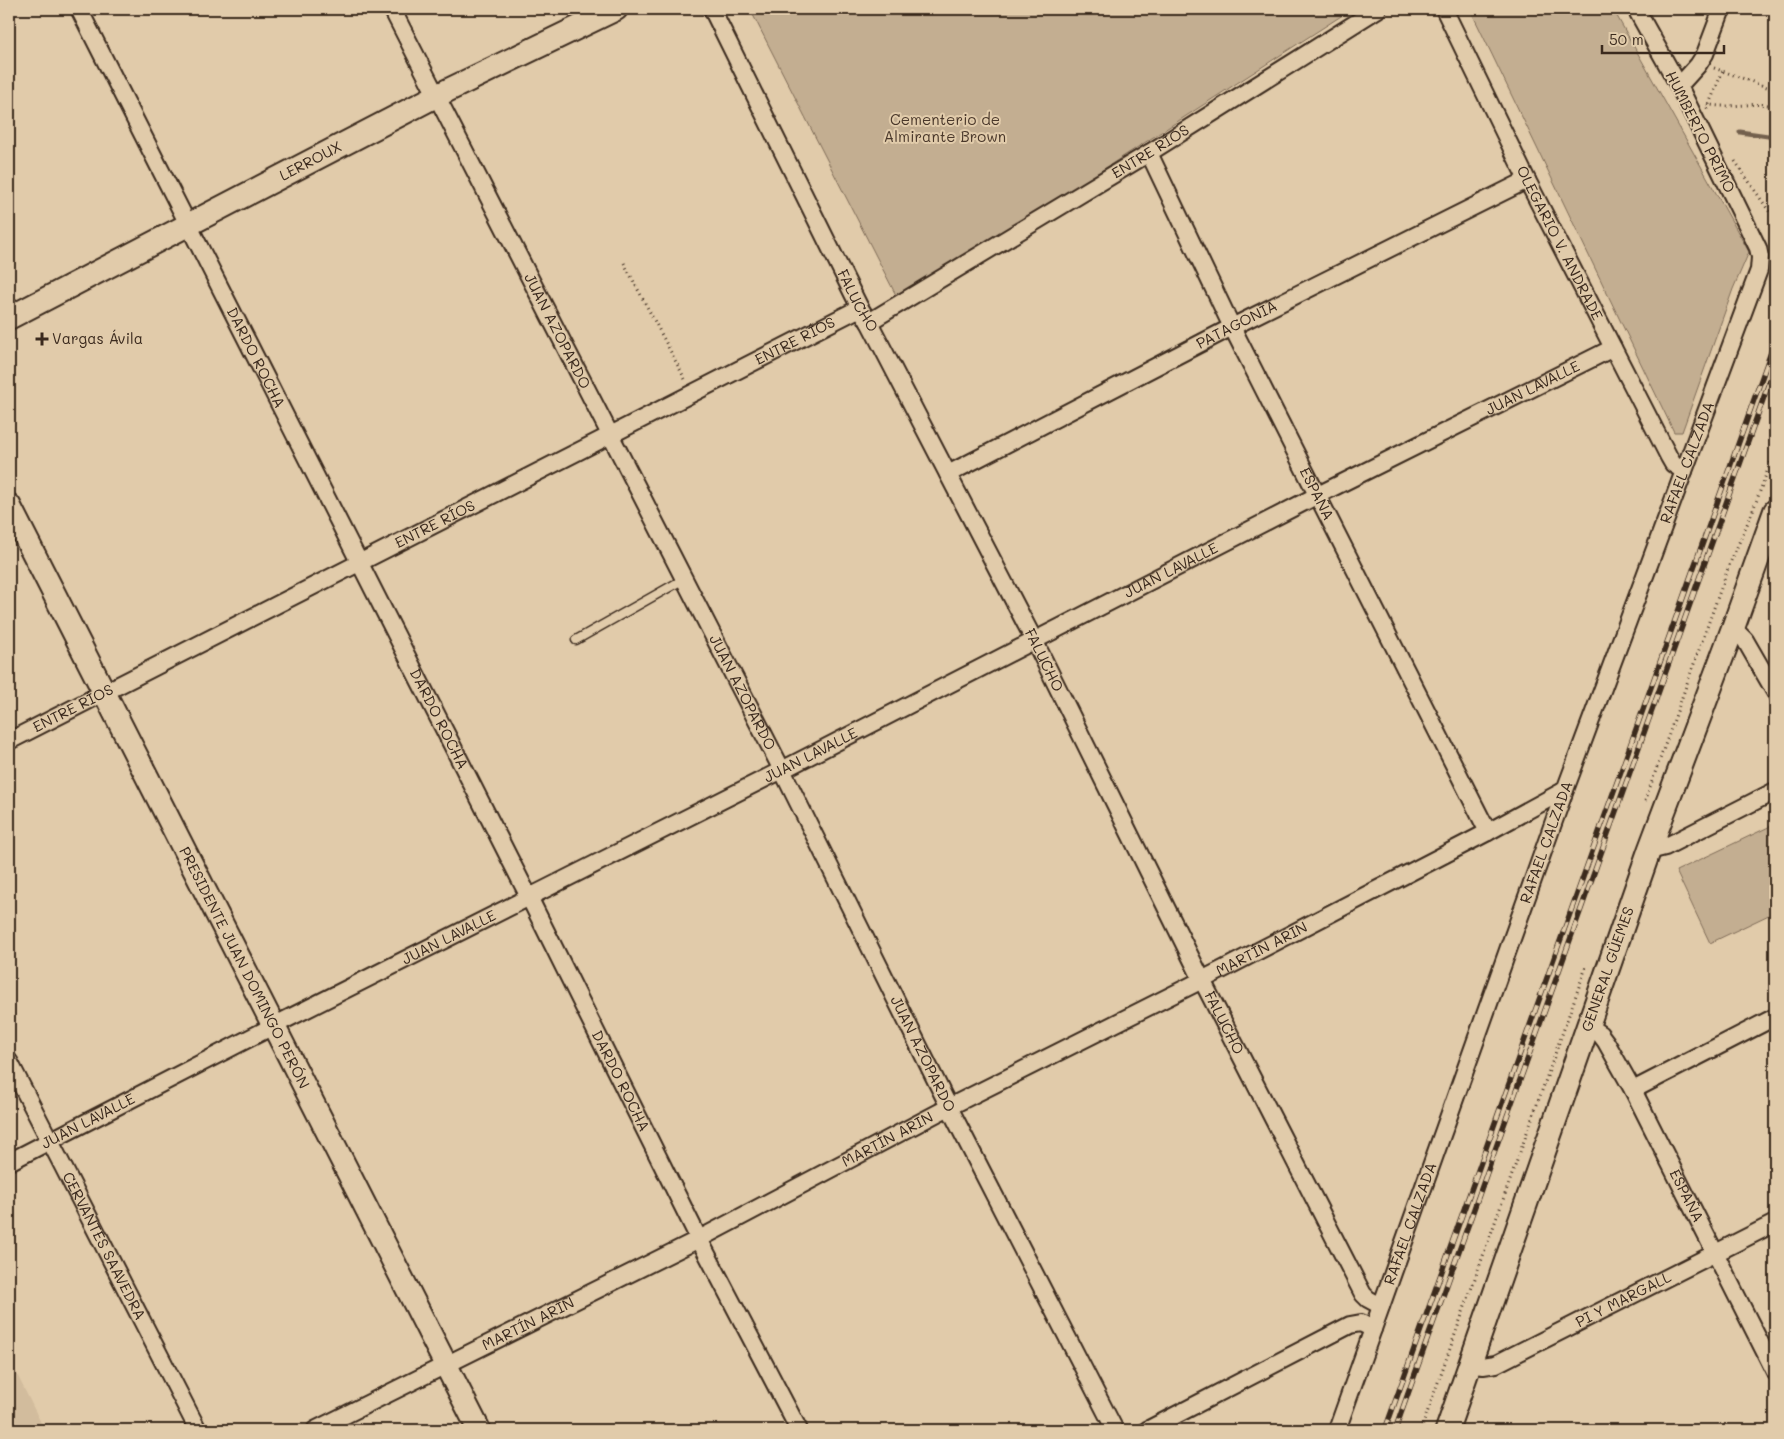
<svg xmlns="http://www.w3.org/2000/svg" width="1784" height="1439" viewBox="0 0 1784 1439" font-family="Mali,sans-serif">
	<rect width="100%" height="100%" fill="#e1cbaa"/>
	<filter id="ink" filterUnits="userSpaceOnUse"><feTurbulence type="fractalNoise" baseFrequency=".02" numOctaves="2"/><feDisplacementMap in="SourceGraphic" scale="10" xChannelSelector="R" yChannelSelector="G"/><feConvolveMatrix kernelMatrix="1 2 1 2 8 2 1 2 1" color-interpolation-filters="sRGB"/></filter>
	<g filter="url(#ink)">
		<path fill="#d2bc9d" d="M9,1358L42,1425L31,1430H9Z"/>
		<path fill="#c3ae91" stroke="#7f6c58" d="M750,9H1352L899,301Z
			M1470,9H1613L1749,252L1733,289L1682,432H1674Z
			M1775,824V912L1710,943L1676,871Z"/>
		<g fill="none" stroke-linecap="round" stroke-linejoin="round">
			<path stroke="#73614d" stroke-width="5" d="M1740,132L1775,137"/>
			<defs>
				<path id="lane" d="M576,640L684,579"/>
				<g id="street">
					<path id="s1" d="M79,9L529,897L699,1239L799,1430"/>
					<path id="s2" d="M392,9L782,770L949,1107L1115,1430"/>
					<path id="s3" d="M712,9L860,308L869,322L1034,640L1202,980L1363,1294L1368,1299L1381,1306"/>
					<path id="s4" d="M1444,9L1527,180L1669,457L1673,464L1684,471"/>
					<path d="M1679,86L1698,65L1705,54L1722,9"/>
					<path id="s5" d="M1149,153L1232,327L1488,832"/>
					<path id="s6" d="M869,322L1149,153L1378,9"/>
					<path id="s7" d="M948,474L1232,327L1527,180"/>
					<path d="M1733,628L1745,640L1775,692"/>
					<path id="s8" d="M9,741L860,308"/>
					<path d="M1649,851L1665,847L1775,791"/>
					<path id="s9" d="M1588,1026L1600,1034L1606,1042L1633,1090L1775,1372"/>
					<path id="s10" d="M9,1061L198,1430"/>
					<path d="M1633,1090L1775,1017"/>
					<path id="s11" d="M9,1162L273,1026L782,770L1318,495L1613,348"/>
					<path id="s12" d="M1469,1364L1483,1366L1496,1364L1775,1223"/>
					<path id="s13" d="M315,1430L699,1239L949,1107L1202,980L1488,832L1565,790"/>
					<path d="M1147,1430L1350,1325L1361,1323L1373,1329"/>
					<path id="s14" d="M1337,1430L1565,790L1759,270L1760,257L1758,248L1679,86L1636,9"/>
				</g>
				<g id="secondary">
					<path id="s15" d="M9,318L436,96L616,9"/>
					<path id="s16" d="M9,505L479,1430"/>
					<path id="s17" d="M1447,1430L1649,851L1733,628L1775,511"/>
				</g>
			</defs>
			<use href="#lane" stroke="#3b2a1e" stroke-width="11"/>
			<use href="#street" stroke="#3b2a1e" stroke-width="20"/>
			<use href="#secondary" stroke="#3b2a1e" stroke-width="26"/>
			<path stroke="#3b2a1e" stroke-width="3" stroke-dasharray="1 4" stroke-linecap="butt" d="M1714,68L1775,90
				M1707,104C1726,110 1762,100 1775,107
				M1707,109L1724,68
				M1735,161L1775,220
				M1771,239L1775,224
				M624,263L686,381
				M1775,278L1772,287L1775,289
				M1645,801L1730,563L1752,513L1775,450
				M1421,1430L1586,967"/>
			<use href="#lane" stroke="#e1cbaa" stroke-width="8"/>
			<use href="#street" stroke="#e1cbaa" stroke-width="16"/>
			<use href="#secondary" stroke="#e1cbaa" stroke-width="22"/>
			<defs>
				<path id="rail" d="M1385,1430L1775,341
					M1395,1430L1775,366"/>
			</defs>
			<use href="#rail" stroke="#3b2a1e" stroke-width="5.5"/>
			<use href="#rail" stroke="#e1cbaa" stroke-width="4" stroke-dasharray="11" stroke-linecap="butt"/>
		</g>
	</g>
	<path fill="#3b2a1e" stroke="#e1cbaa" stroke-width="2" d="M39.5 331.5h5v5h5v5h-5v5h-5v-5h-5v-5h5z"/>
	<g text-anchor="middle" stroke-width="4" stroke-linejoin="round" paint-order="stroke">
		<g font-size="15" fill="#49372a" stroke="#e1cbaa">
			<text x="945" y="125">Cementerio de<tspan x="945" dy="17">Almirante Brown</tspan></text>
		</g>
		<g font-size="15" fill="#3b2a1e" stroke="#e1cbaa">
			<text transform="translate(1700 132) rotate(63)" y="5">HUMBERTO PRIMO</text>
			<text dy="5" stroke="none"><textPath href="#s6" startOffset="329">ENTRE RÍOS</textPath></text>
			<text dy="5" stroke="none"><textPath href="#s15" startOffset="340">LERROUX</textPath></text>
			<text dy="5" stroke="none"><textPath href="#s4" startOffset="261">OLEGARIO V. ANDRADE</textPath></text>
			<text dy="5" stroke="none"><textPath href="#s3" startOffset="326">FALUCHO</textPath></text>
			<text dy="5" stroke="none"><textPath href="#s7" startOffset="325">PATAGONIA</textPath></text>
			<text dy="5" stroke="none"><textPath href="#s2" startOffset="362">JUAN AZOPARDO</textPath></text>
			<text dy="5" stroke="none"><textPath href="#s8" startOffset="882">ENTRE RÍOS</textPath></text>
			<text dy="5" stroke="none"><textPath href="#s1" startOffset="391">DARDO ROCHA</textPath></text>
			<text dy="5" stroke="none"><textPath href="#s11" startOffset="1709">JUAN LAVALLE</textPath></text>
			<text dy="5" stroke="none"><textPath href="#s14" startOffset="1029">RAFAEL CALZADA</textPath></text>
			<text dy="5" stroke="none"><textPath href="#s5" startOffset="380">ESPAÑA</textPath></text>
			<text dy="5" stroke="none"><textPath href="#s8" startOffset="478">ENTRE RÍOS</textPath></text>
			<text dy="5" stroke="none"><textPath href="#s11" startOffset="1304">JUAN LAVALLE</textPath></text>
			<text dy="5" stroke="none"><textPath href="#s3" startOffset="731">FALUCHO</textPath></text>
			<text dy="5" stroke="none"><textPath href="#s2" startOffset="768">JUAN AZOPARDO</textPath></text>
			<text dy="5" stroke="none"><textPath href="#s8" startOffset="72">ENTRE RÍOS</textPath></text>
			<text dy="5" stroke="none"><textPath href="#s1" startOffset="796">DARDO ROCHA</textPath></text>
			<text dy="5" stroke="none"><textPath href="#s11" startOffset="899">JUAN LAVALLE</textPath></text>
			<text dy="5" stroke="none"><textPath href="#s14" startOffset="624">RAFAEL CALZADA</textPath></text>
			<text dy="5" stroke="none"><textPath href="#s11" startOffset="494">JUAN LAVALLE</textPath></text>
			<text dy="5" stroke="none"><textPath href="#s13" startOffset="1062">MARTÍN ARIN</textPath></text>
			<text dy="5" stroke="none"><textPath href="#s16" startOffset="519">PRESIDENTE JUAN DOMINGO PERÓN</textPath></text>
			<text dy="5" stroke="none"><textPath href="#s17" startOffset="488">GENERAL GÜEMES</textPath></text>
			<text dy="5" stroke="none"><textPath href="#s3" startOffset="1136">FALUCHO</textPath></text>
			<text dy="5" stroke="none"><textPath href="#s2" startOffset="1172">JUAN AZOPARDO</textPath></text>
			<text dy="5" stroke="none"><textPath href="#s1" startOffset="1201">DARDO ROCHA</textPath></text>
			<text dy="5" stroke="none"><textPath href="#s11" startOffset="89">JUAN LAVALLE</textPath></text>
			<text dy="5" stroke="none"><textPath href="#s13" startOffset="642">MARTÍN ARIN</textPath></text>
			<text dy="5" stroke="none"><textPath href="#s9" startOffset="198">ESPAÑA</textPath></text>
			<text dy="5" stroke="none"><textPath href="#s14" startOffset="219">RAFAEL CALZADA</textPath></text>
			<text dy="5" stroke="none"><textPath href="#s10" startOffset="208">CERVANTES SAAVEDRA</textPath></text>
			<text dy="5" stroke="none"><textPath href="#s12" startOffset="170">PI Y MARGALL</textPath></text>
			<text dy="5" stroke="none"><textPath href="#s13" startOffset="238">MARTÍN ARIN</textPath></text>
		</g>
		<g font-size="15" fill="#3b2a1e" stroke="#e1cbaa" text-anchor="start">
			<text x="52" y="344">Vargas Ávila</text>
		</g>
	</g>
	<rect width="1784" height="1439" fill="none" stroke="#e1cbaa" stroke-width="30"/>
	<rect x="15" y="15" width="1754" height="1409" fill="none" stroke="#3b2a1e" stroke-width="2" filter="url(#ink)"/>
	<path d="M1602 45v8h122v-8" fill="none" stroke="#3b2a1e" stroke-width="2.5"/>
	<text x="1609" y="45" font-size="15" fill="#3b2a1e" stroke="#e1cbaa" stroke-width="4" paint-order="stroke">50 m</text>
</svg>
